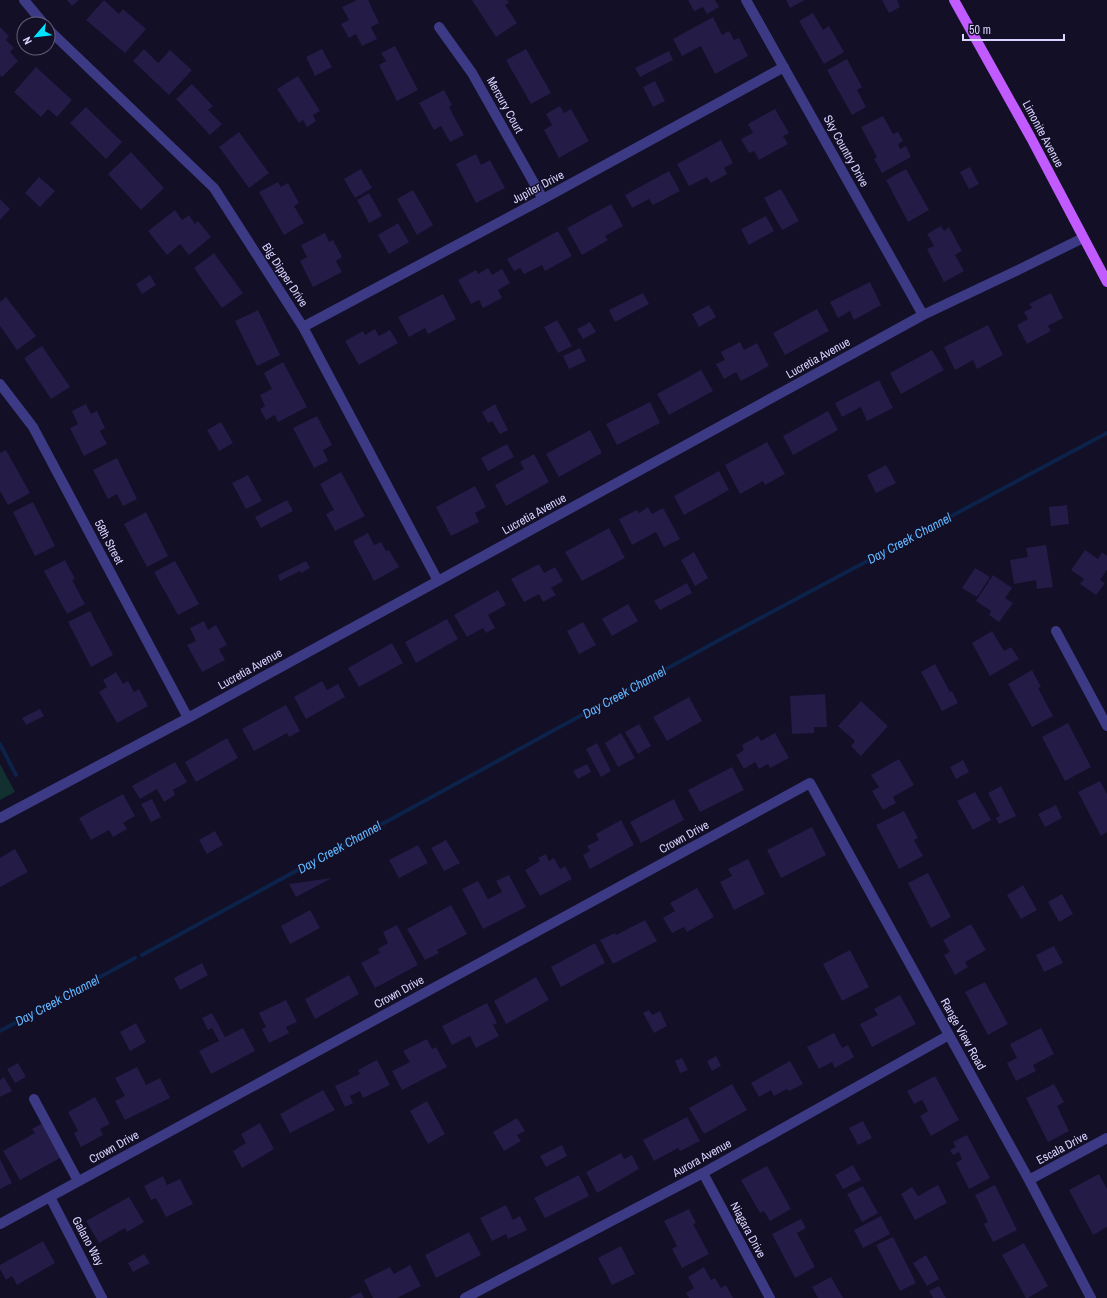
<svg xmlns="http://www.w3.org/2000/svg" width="1107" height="1298" viewBox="0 0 1107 1298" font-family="'Archivo Narrow',sans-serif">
	<rect width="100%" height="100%" fill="#130f26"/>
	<path fill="#12302f" d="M0,764L15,792L0,800Z"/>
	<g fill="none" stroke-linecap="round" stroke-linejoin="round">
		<path stroke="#0c2248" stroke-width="4" d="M0,744L16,775
			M142,955L723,638L1107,433
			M0,1031L135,958"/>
	</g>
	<path fill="#241b47" d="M67,0H79L72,6Z
		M104,0L119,14L123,9L146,29L125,53L86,20Z
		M357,0H368L379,23L371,27L377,39L362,46L356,34L349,38L341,24L349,20L342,7Z
		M472,0H507L509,3L505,5L517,23L496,37Z
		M688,0H715L719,7L707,14L703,7L694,11Z
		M786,0H805L790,8Z
		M882,0H897L900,7L889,13Z
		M813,13L823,30L829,26L844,52L824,64L799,21Z
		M713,17L722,35L729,31L734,40L739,38L748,56L715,74L701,46L682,56L673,39Z
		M0,27L9,36L6,40L14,48L10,52L18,61L2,77L0,75Z
		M395,46L418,90L397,101L379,65L386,61L381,53Z
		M144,49L158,63L170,50L192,70L169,95L133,61Z
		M322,49L332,67L315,76L306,57Z
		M526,49L551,93L531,104L506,60Z
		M669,51L673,60L640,77L635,68Z
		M847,59L862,87L857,90L866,107L852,115L827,70Z
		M36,67L72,100L57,117L48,109L41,117L14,92Z
		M298,76L320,111L313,115L316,121L307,127L303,120L299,123L277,89Z
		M655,81L665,101L653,107L643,87Z
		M192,84L213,106L208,110L222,124L210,135L176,99Z
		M444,90L452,105L449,107L464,135L450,142L441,126L434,130L419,103Z
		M560,106L564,113L571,109L589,141L559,158L544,130L552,125L546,114Z
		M86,107L122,142L106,159L70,123Z
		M775,109L789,133L783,136L788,144L759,160L754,151L749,153L741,139L753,133L748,124Z
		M883,116L893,134L898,132L903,141L898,144L900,149L906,146L911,157L882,173L874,159L877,157L861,127Z
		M239,132L269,173L249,188L219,147Z
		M721,140L733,163L724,168L727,174L711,183L707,177L689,186L677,164Z
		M131,152L164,188L141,210L108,174Z
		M476,154L481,165L490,160L505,188L476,203L456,164Z
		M970,167L979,184L969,189L960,172Z
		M361,169L372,188L355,198L344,179Z
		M906,169L929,210L908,222L886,180Z
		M669,171L680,191L653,205L649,199L632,208L625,195Z
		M39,177L55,191L40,207L25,193Z
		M278,182L281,187L288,183L299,203L294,206L304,223L284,235L259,192Z
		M781,189L799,221L782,230L764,198Z
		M413,190L433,225L417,235L397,199Z
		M369,193L382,216L369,223L357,200Z
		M0,199L10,209L0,220Z
		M611,204L623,226L605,236L608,240L582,255L567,228Z
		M175,210L182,220L189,215L195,224L198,221L211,237L189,255L180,244L167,255L148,231Z
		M766,216L774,231L749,245L741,229Z
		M398,223L409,242L389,254L378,235Z
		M941,226L944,231L949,227L962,251L955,255L964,271L944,282L927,249L934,246L927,234Z
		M558,231L572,256L545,271L542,265L524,274L520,268L514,271L507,259Z
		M325,233L329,242L333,240L342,257L336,261L342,272L313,287L300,261L307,257L301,245Z
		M214,253L243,293L222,308L194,268Z
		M488,268L492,275L502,269L510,283L498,290L502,298L483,308L479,300L471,304L458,280L476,270L478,274Z
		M150,275L156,285L142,294L136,284Z
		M870,282L881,305L854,320L850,311L838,318L830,302Z
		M643,293L649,304L615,322L609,310Z
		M1051,293L1063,318L1048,326L1051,331L1027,344L1017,325L1028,319L1024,312L1032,308L1029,304Z
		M443,294L456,319L428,334L425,328L409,337L398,317Z
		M6,297L36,336L17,350L0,326V302Z
		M709,305L716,317L699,327L692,314Z
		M817,309L829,331L785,355L773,333Z
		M258,310L280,355L257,366L235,321Z
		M557,320L572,346L558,353L544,327Z
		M590,322L596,332L583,339L577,329Z
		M988,325L1003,355L977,369L973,360L955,370L944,347Z
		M375,329L379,336L390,330L398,343L359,365L345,341L363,331L365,335Z
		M740,342L744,350L757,343L769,366L741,381L736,372L724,379L716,364L725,360L721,352Z
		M42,346L70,387L51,399L24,358Z
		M580,348L586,361L569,369L563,356Z
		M932,350L944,370L901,394L890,373Z
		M283,362L307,407L278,422L275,415L266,420L260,409L265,406L260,395L272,389L264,373Z
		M701,370L713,391L669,415L657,394Z
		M879,380L893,408L867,421L861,407L842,417L835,403Z
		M650,402L660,423L617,445L606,424Z
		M86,404L91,414L97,411L105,428L100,431L107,444L84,456L70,428L78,424L72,411Z
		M495,404L508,430L500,434L492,421L488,423L482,412Z
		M828,411L838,430L793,455L783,436Z
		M317,416L332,445L323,450L328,461L314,468L293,428Z
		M221,422L233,443L219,451L207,430Z
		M590,430L602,453L559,477L546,454Z
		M767,442L785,474L765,485L763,481L740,494L725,465Z
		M507,444L514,457L488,471L481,458Z
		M6,450L30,493L8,505L0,491V453Z
		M534,454L549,482L506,506L495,485L524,469L520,462Z
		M117,458L137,499L123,506L117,494L108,499L93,470Z
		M886,465L896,483L876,493L867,475Z
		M719,471L729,490L684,515L674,496Z
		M341,472L365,516L335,531L326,514L334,510L320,484Z
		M248,475L262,501L246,509L232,483Z
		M475,486L486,507L475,513L479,522L451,536L436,507Z
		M287,500L293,511L261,528L255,517Z
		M33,502L55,546L35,556L13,512Z
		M1067,505L1069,524L1051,526L1049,507Z
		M648,507L652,514L663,508L680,539L664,547L656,532L632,545L619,519L637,510L639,513Z
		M146,512L168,556L147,567L124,524Z
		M609,528L625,558L582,581L565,552Z
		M368,533L374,545L381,542L386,551L389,550L399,567L374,581L353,541Z
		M1046,545L1053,587L1037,589L1036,580L1014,584L1010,560L1028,557L1026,548Z
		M1085,550L1098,559L1102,552L1107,556V570L1100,580L1105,583L1096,595L1080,584L1084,579L1071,570Z
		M694,552L708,578L695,586L681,560Z
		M65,560L75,579L72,580L85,604L67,614L44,571Z
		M175,561L199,604L178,615L154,572Z
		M306,561L310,568L301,573L300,571L280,581L278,575Z
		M539,564L544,573L555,567L563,581L551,588L556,595L543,602L539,594L524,602L511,579Z
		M975,568L990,577L977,597L962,588Z
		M993,575L1012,588L1005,598L1013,603L999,622L989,615L991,611L976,601Z
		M687,583L692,593L660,610L654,601Z
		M498,590L506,605L488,615L495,628L486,633L483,628L467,637L454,615Z
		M628,604L638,621L612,636L602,619Z
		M90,611L113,655L91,667L68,622Z
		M447,619L458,639L416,663L405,642Z
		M204,621L208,630L216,625L227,645L219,649L225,660L202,672L187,645L196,641L190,628Z
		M583,622L596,645L579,654L567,631Z
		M992,631L1004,651L1011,647L1019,659L990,676L972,643Z
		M392,643L403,663L359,687L348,668Z
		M935,664L950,692L952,691L958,703L942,711L921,672Z
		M1032,670L1041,687L1038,688L1053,716L1032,727L1008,684Z
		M116,672L123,684L128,681L134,692L139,689L148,706L117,723L99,692L107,687L103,680Z
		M322,681L327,690L338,684L345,697L306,719L294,697Z
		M825,694L827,727H814V733L792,734L790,696Z
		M689,697L702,721L667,741L653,717Z
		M861,701L888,726L861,756L851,746L855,741L838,726Z
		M286,705L300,731L289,737L287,733L254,751L242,729Z
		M40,709L44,716L26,725L22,718Z
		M1068,723L1091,767L1065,781L1042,737Z
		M639,724L651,746L638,754L625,732Z
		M621,733L635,758L618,767L605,743Z
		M775,733L789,758L770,768L768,764L759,769L755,762L744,769L736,755L744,750L742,745L758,736L761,741Z
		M227,738L238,758L196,782L185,762Z
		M597,743L611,771L601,777L586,749Z
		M899,759L914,785L893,797L896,803L883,810L872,791L879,787L871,775Z
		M963,760L969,772L956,779L950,767Z
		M175,762L187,782L173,790L175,795L164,802L157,789L140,799L132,786Z
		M587,764L591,772L578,779L573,771Z
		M732,767L744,790L700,812L688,790Z
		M1100,781L1107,794V832L1101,836L1078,792Z
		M1001,786L1016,816L999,824L996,818L1000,816L988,793Z
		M975,792L991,820L973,830L957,801Z
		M123,794L135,816L123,823L127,829L113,837L109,830L91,840L79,818Z
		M152,799L161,817L151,822L141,804Z
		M674,799L684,820L641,843L630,822Z
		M1056,805L1062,818L1045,827L1038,814Z
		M904,811L918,838L914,840L923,856L899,869L876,825Z
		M621,820L634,845L590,869L583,855L590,851L587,846L599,840L596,834Z
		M812,827L826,855L781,878L767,850Z
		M215,831L223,845L207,854L199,840Z
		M446,840L460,863L444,871L431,848Z
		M418,845L428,863L399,878L389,860Z
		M15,849L28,872L0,887V858Z
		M546,854L549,861L554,858L560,869L565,866L572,879L540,896L525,870L540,861L538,858Z
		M748,859L765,894L734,910L720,882L732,876L728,869Z
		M928,873L951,917L931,928L908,883Z
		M509,875L526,907L483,929L462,889L478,881L488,899L502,892L496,881Z
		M332,878L296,897L289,884Z
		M1023,885L1037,910L1021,919L1007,895Z
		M697,888L714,917L687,932L684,927L672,933L663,918L675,911L670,903Z
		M1062,894L1073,914L1059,922L1048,902Z
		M451,905L467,934L437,950L439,953L425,960L407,929Z
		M310,910L320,928L290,944L281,926Z
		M645,920L657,941L613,964L600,940L615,933L616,935Z
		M971,924L986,950L965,962L968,967L955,975L944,955L950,952L943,940Z
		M397,925L418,965L375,988L361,963L380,953L378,949L388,943L383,932Z
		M595,943L605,963L561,987L551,967Z
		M1054,946L1063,963L1044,972L1036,955Z
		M850,950L869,987L842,1001L823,964Z
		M202,963L208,975L180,990L174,978Z
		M349,975L359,994L315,1019L305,999Z
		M536,977L549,1000L506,1024L494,1001Z
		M985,982L1008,1024L988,1035L965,992Z
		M900,995L916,1024L872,1047L860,1024L878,1015L874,1009Z
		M286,1000L297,1022L286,1027L289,1033L269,1043L262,1029L266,1027L259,1013Z
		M487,1003L497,1023L493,1025L499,1036L476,1048L470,1036L452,1045L442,1026Z
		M649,1010L652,1015L660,1011L667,1026L654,1033L643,1013Z
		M212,1013L225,1037L243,1028L255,1051L211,1074L199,1051L219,1041L212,1028L208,1030L202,1018Z
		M136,1023L146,1042L130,1051L120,1032Z
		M1041,1028L1054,1054L1033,1065L1036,1071L1016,1081L1007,1063L1017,1058L1010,1044Z
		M834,1033L842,1048L848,1045L854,1057L835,1068L832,1062L819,1069L807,1047Z
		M427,1039L432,1049L436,1047L447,1067L402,1090L392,1071L410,1062L403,1051Z
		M716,1056L721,1066L712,1071L707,1061Z
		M682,1058L688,1070L680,1073L675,1061Z
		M377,1060L390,1085L363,1098L360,1091L350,1096L353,1103L345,1107L335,1086L360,1074L358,1070Z
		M790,1061L803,1084L789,1091L787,1089L774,1096L771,1090L759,1097L751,1083Z
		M18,1063L26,1077L15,1083L7,1069Z
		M137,1067L146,1085L160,1078L170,1098L125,1120L115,1101L125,1096L115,1078Z
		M935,1076L959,1120L931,1136L920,1116L928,1111L922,1100L914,1104L907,1091Z
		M4,1077L12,1091L0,1097V1080Z
		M732,1084L747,1110L704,1134L689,1108Z
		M1054,1084L1064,1102L1057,1106L1069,1131L1048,1142L1026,1098Z
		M323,1090L335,1110L290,1133L280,1114Z
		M95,1097L110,1124L100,1129L103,1135L81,1147L74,1133L78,1131L68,1112Z
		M427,1101L445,1134L428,1144L410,1111Z
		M687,1117L700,1141L680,1151L678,1148L654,1161L643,1140Z
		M517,1118L525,1131L517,1135L521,1141L504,1151L493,1132Z
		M863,1121L872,1138L858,1145L849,1128Z
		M43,1123L62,1157L20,1180L3,1151L35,1133L32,1129Z
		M260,1123L274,1149L242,1168L233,1151L246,1143L241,1134Z
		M967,1135L990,1178L969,1189L956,1163L962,1159L959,1152L953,1155L950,1150L956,1147L953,1142Z
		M562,1145L567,1156L546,1167L540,1156Z
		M621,1153L624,1159L632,1155L639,1169L597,1193L586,1172Z
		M0,1159L12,1183L0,1189Z
		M853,1165L861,1180L843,1189L835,1175Z
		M767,1166L791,1209L770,1221L764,1211L760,1213L741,1180Z
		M1099,1174L1107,1189V1227L1093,1235L1069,1190Z
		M579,1175L589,1196L545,1218L534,1198Z
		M163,1176L167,1185L180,1179L193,1204L166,1217L156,1198L151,1200L144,1186Z
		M938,1185L947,1203L915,1220L901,1194L912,1187L918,1196Z
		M995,1185L1017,1230L993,1242L984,1224L988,1222L975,1195Z
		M863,1186L878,1213L862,1222L847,1194Z
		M129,1197L144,1222L127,1232L125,1228L99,1243L86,1221Z
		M506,1205L513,1220L520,1216L527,1230L508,1239L506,1234L492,1241L480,1218Z
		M689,1209L696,1223L693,1224L709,1254L682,1268L672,1249L677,1246L664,1221Z
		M881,1216L890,1234L863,1248L854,1230Z
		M801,1219L806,1228L797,1233L815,1267L795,1278L772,1234Z
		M469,1232L481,1255L436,1278L425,1255Z
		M893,1237L916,1283L900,1291L876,1245Z
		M43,1241L55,1263L17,1285L12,1276L6,1280L0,1269V1265Z
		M1024,1243L1048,1286L1028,1298H1026L1002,1255Z
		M621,1246L635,1274L612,1285L598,1258Z
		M144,1254L150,1263L133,1272L128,1263Z
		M926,1255L939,1279L927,1286L913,1263Z
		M410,1265L421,1286L397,1298H373L364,1280L390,1267L394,1274Z
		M704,1267L711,1280L715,1278L721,1288L726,1285L733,1298H689L686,1293L694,1288L688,1277Z
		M831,1277L843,1298H818L812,1287Z
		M939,1286L946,1298H933L929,1291Z
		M361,1292L364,1298H349Z"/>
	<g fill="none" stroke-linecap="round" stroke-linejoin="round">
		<path stroke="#3d3a85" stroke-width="10" d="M24,0L44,24
			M746,0L923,315
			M439,27L472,73L543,199
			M48,29L214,188L303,327L438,581
			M303,327L543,199L784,67
			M0,384L33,427L188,718
			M1056,631L1107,726
			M0,818L188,718L923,315L1016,271L1083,238
			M34,1099L78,1181
			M703,1173L770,1298
			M1029,1180L1107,1138
			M50,1197L102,1298
			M0,1224L810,783L1029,1180L1091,1298
			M465,1298L703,1173L949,1035"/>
		<path stroke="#c25bff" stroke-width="10" d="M954,0L1031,138L1107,282"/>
	</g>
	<g text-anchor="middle" stroke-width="3" stroke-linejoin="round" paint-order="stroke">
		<g font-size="12" fill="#d9d4ff" stroke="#130f26">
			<text transform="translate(505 105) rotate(61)" y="4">Mercury Court</text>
			<text transform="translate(1043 134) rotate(62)" y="4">Limonite Avenue</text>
			<text transform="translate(846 151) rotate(61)" y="4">Sky Country Drive</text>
			<text transform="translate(538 187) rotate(-28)" y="4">Jupiter Drive</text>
			<text transform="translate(285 275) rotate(57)" y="4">Big Dipper Drive</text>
			<text transform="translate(818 358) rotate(-29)" y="4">Lucretia Avenue</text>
			<text transform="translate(534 514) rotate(-29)" y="4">Lucretia Avenue</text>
			<text transform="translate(109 542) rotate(62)" y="4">58th Street</text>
			<text transform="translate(250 669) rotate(-29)" y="4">Lucretia Avenue</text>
			<text transform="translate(684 837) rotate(-29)" y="4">Crown Drive</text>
			<text transform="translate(399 992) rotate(-29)" y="4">Crown Drive</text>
			<text transform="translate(963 1034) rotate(61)" y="4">Range View Road</text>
			<text transform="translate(114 1147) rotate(-29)" y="4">Crown Drive</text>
			<text transform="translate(1062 1148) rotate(-28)" y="4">Escala Drive</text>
			<text transform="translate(702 1158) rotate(-29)" y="4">Aurora Avenue</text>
			<text transform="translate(748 1230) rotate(62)" y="4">Niagara Drive</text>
			<text transform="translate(88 1241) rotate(62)" y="4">Galano Way</text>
		</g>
		<g font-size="13" font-style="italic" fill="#62b6ff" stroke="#130f26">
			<text transform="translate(909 538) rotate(-28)" y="5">Day Creek Channel</text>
			<text transform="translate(624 692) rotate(-29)" y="5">Day Creek Channel</text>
			<text transform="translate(339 847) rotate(-29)" y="5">Day Creek Channel</text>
			<text transform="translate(57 1000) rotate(-28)" y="5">Day Creek Channel</text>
		</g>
	</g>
	<g transform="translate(36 36) rotate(242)"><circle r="19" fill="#130f26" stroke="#625e7d"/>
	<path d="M0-3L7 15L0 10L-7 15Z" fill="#00e5ff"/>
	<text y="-6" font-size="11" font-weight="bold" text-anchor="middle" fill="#d9d4ff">N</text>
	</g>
	<path d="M963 34v6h101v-6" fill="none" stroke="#d9d4ff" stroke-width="2"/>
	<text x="969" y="34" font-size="12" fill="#d9d4ff" stroke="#130f26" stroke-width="3" paint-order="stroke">50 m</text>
</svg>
